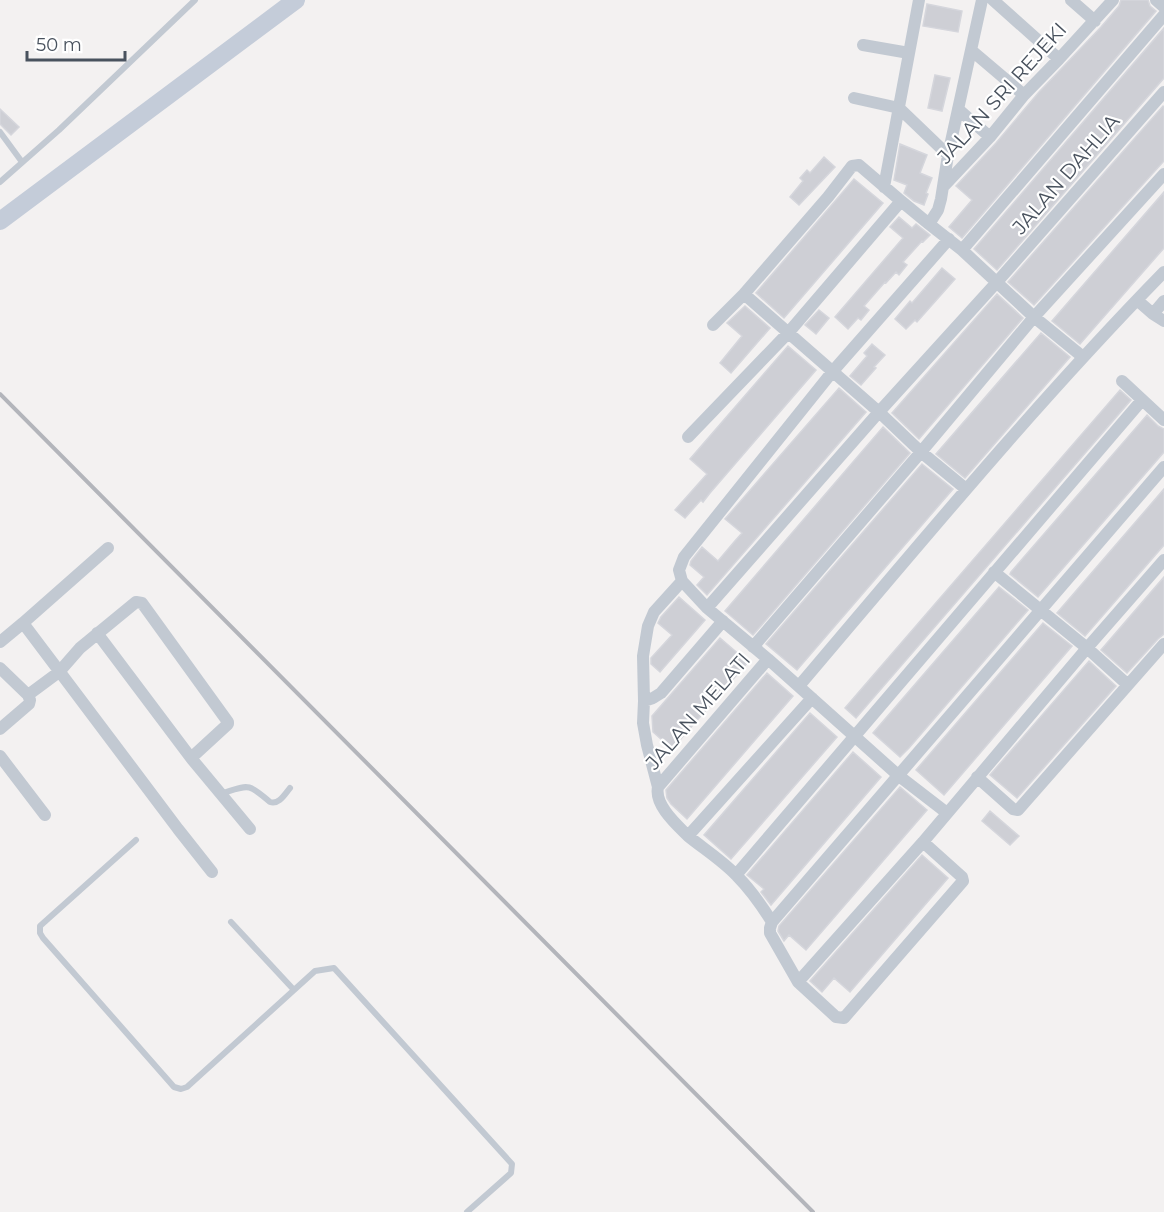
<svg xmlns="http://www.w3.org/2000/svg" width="1164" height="1212" viewBox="0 0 1164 1212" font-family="Montserrat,sans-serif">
	<rect width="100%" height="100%" fill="#f3f1f1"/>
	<path fill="#cecfd5" stroke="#d5d6dc" stroke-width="1.5" d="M1121,0H1148L1150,6L1156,11L962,238L949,227L972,200L956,186L996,143L1039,92L1101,27L1119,6Z
		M927,4L962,11L958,32L923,26Z
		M1164,28V78L997,270L974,249Z
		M935,75L950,78L942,111L928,108Z
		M1163,106L1164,107V161L1034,305L1008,282Z
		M0,109L19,127L11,135L0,124Z
		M900,144L927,155L920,173L932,178L926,193L928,194L924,205L914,201L904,193L907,185L894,180Z
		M824,157L835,167L799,205L790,197L803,181L800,178L807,170L810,173Z
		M854,179L883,203L784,318L756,293Z
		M1164,192V248L1080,344L1052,321Z
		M899,217L912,228L916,224L930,235L923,242L922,241L903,262L907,265L899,275L896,272L886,283L885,282L864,306L869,310L861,320L858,318L848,329L835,317L903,238L890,227Z
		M942,268L955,279L917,322L915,320L906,329L895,319L910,301L912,303Z
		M997,294L1023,318L919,439L892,413Z
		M745,306L770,328L731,373L720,363L742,336L727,323Z
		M819,310L829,318L816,334L805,325Z
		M1041,333L1070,357L965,478L936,454Z
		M872,344L885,355L874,367L876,368L861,385L850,376L867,356L864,353Z
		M788,346L816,370L710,493L703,502L701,500L685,518L675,510L707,474L690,459Z
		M839,388L866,412L707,595L697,585L704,577L690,565L691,561L702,547L718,561L734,542L742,533L725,519Z
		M1120,390L1131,400L856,718L845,708Z
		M1147,415L1158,426L1164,429V452L1038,597L1010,574L1011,572Z
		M883,427L910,453L753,635L725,611Z
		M922,464L953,489L797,670L766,644Z
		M1164,489V545L1085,636L1057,613Z
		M1164,577V634L1158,639L1127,673L1101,650Z
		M999,587L1028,610L909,748L900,757L873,733Z
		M679,597L705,620L660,672L651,664V658L672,635L658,623L661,617Z
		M1043,623L1072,646L944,795L916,770Z
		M720,638L748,662L672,749L653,732L652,716Z
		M1089,661L1116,686L1017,798L990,775Z
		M767,673L793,696L687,819L671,804L667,798L666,790Z
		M810,713L837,737L731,859L704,835Z
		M853,752L881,777L771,905L761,892L764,889L747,875Z
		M900,787L927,810L806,950L789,935L784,941L778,931L779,926Z
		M990,811L1019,836L1010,845L982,821Z
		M922,855L948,878L850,992L834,978L822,992L810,981Z"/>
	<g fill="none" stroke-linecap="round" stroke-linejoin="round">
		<path stroke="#c2c9d2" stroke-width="6" d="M0,132L22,162
			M0,182L59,130L195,0
			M220,794C249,785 247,782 270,802C279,805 285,794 290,788
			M136,840L40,926V933L43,938L174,1087L181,1089L187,1087L315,971L334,968L512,1164L511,1173L467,1212
			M231,922L294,990"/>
		<path stroke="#c2c9d2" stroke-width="12" d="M982,0L948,155L941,199L938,210L929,224L962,250L1034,317L1083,357
			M993,0L1059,59
			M1071,0L1095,21
			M1156,0L1164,7
			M863,45L909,53
			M971,50L1024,95
			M854,98L899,108L948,155
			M958,109L990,137
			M944,186L990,137L1024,95L1059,59L1113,0
			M884,187L919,0
			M929,224L901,201L859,165L852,166L828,197L744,294L879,412L921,452L966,489
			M962,250L1164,15
			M1137,300L1153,314L1164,321
			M1153,314L1164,301
			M713,325L744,294
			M1122,381L1164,420
			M688,437L789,332L901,201
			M994,572L1087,648L1128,685
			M682,581L654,612L648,626L643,656L644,701L643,723L647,745L658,787C654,805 677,825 688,836
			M707,608L879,412L997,282L1164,92
			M23,623L108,548
			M97,633L191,758L250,829
			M0,642L23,623L178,829L212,872
			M753,647L921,452L1034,317L1164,174
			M0,668L28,695
			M799,686C918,546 1035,404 1164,272
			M812,698L688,836C704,849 723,861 737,876C751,890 762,906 772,922L770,928V933L798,982L836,1017L844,1018L963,881L962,877L923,842
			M644,701L653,698L661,693L723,621
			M0,729L29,704L30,700L28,695L59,672L80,648L136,602L142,603L228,722V724L191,758
			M0,756L45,815
			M977,777L1013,809L1018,810L1164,644
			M658,787L768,659
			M947,813L899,776L768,659L707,608L682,581L679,570L684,557L833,371L949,239
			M736,875L1142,400
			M772,922L1164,467
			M798,982L923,842L1087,648L1164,560"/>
		<path stroke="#c4ccd9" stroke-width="18" d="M0,221L296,0"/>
		<path stroke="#b3b5bb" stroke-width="4" d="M0,394L813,1212"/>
	</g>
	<g text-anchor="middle" stroke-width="4.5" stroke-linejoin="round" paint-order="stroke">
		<g font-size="20" fill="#49525e" stroke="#fff">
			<text transform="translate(1002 93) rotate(-48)" y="7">JALAN SRI REJEKI</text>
			<text transform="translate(1066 174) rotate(-49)" y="7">JALAN DAHLIA</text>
			<text transform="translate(698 711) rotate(-49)" y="7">JALAN MELATI</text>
		</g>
	</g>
	<path d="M27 51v9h98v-9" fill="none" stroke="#49525e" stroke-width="3"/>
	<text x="36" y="51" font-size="18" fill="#49525e" stroke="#ffffff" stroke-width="4.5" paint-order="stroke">50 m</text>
</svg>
